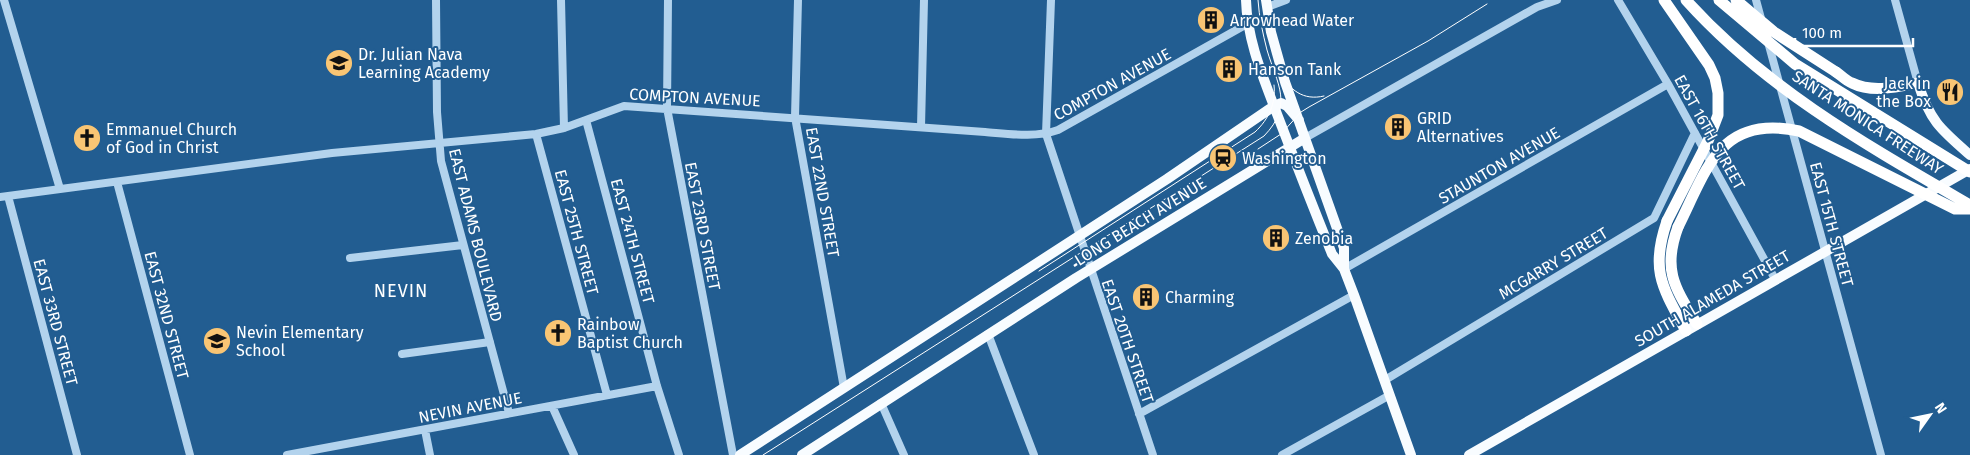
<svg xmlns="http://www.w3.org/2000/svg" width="1970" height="455" viewBox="0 0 1970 455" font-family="'Fira Sans',sans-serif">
	<rect width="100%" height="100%" fill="#225d91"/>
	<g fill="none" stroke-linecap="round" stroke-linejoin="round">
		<path stroke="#b3d3ed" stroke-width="8" d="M4,0L60,189
			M436,0L437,112L441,161L509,413
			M561,0L564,128
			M668,0L667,108L733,455
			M798,0L795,117L844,388
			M1051,0L1046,134L1153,455
			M1618,0L1668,84L1775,279
			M1756,0L1762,22
			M1895,0L1918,83
			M1267,7L1286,0
			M1768,42L1881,455
			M586,120L657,386L679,455
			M921,127L924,0
			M536,134L607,395
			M1305,138L1537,7L1557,0
			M117,182L190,455
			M8,196L77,455
			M0,197L332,153L536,134L564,128L624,106L985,132C1010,134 1035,138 1058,130L1247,24
			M350,258L463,245
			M1344,269L1668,84
			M988,334L1034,455
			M402,354L490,342
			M1385,380L1654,218L1695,133
			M881,403L904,455
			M552,406L574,455
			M1139,414L1354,295
			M425,430L430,455
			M287,455L657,386
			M1282,455L1390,395"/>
		<path stroke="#f8fcff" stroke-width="10" d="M1246,0C1247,40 1263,77 1277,114C1295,161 1313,207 1332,254L1344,269L1354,295L1411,455
			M1266,0L1271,32L1285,82L1344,248V269
			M1918,83C1930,121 1940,129 1970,155
			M740,455L1167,179L1274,106L1281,103L1287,106L1299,120
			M802,455L1076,278L1305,138
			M1469,455L1970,169"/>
		<path stroke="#fff" stroke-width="11" d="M1836,72C1841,75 1846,81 1852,83C1872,93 1897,87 1918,83
			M1667,221C1650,270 1662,287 1686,331
			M1678,227C1662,270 1675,288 1697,324"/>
		<path stroke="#fff" stroke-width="1" d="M1280,73C1290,90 1303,101 1324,96
			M1258,149L1281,134L1301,112L1309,107L1428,41L1487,4
			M1039,271L1255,132C1269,119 1276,103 1274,85
			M763,455L1264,136C1294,105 1277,84 1267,50C1263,34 1259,17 1258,0"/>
		<path stroke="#fff" stroke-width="2.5" stroke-dasharray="9 4" stroke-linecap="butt" d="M1074,266L1098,250"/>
		<path stroke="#fff" stroke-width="11" d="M1664,0L1709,65L1715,78L1718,93V115L1708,141L1667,221
			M1686,0C1766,89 1868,146 1970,205
			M1719,0L1795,64L1970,172
			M1736,0L1774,32L1836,72
			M1678,227C1707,169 1720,114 1799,131L1955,209H1970"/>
	</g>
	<defs>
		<symbol id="building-disc" viewBox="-11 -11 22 22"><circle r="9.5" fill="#f9c574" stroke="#225d91"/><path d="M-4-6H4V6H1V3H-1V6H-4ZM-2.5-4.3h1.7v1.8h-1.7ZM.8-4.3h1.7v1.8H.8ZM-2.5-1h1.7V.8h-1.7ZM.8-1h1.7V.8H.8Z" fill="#111"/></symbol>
		<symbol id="school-disc" viewBox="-11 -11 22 22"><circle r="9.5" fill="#f9c574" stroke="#225d91"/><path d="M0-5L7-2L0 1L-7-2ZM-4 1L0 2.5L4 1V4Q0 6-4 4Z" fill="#111"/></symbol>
		<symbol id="restaurant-disc" viewBox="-11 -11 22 22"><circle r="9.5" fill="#f9c574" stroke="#225d91"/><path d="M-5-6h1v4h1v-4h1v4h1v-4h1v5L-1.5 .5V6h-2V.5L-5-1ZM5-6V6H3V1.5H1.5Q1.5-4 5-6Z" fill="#111"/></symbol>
		<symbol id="church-disc" viewBox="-11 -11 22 22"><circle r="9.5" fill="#f9c574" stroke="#225d91"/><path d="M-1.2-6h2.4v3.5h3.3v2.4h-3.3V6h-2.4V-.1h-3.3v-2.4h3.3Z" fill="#111"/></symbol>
		<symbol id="station-disc" viewBox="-11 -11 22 22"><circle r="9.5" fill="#f9c574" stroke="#225d91"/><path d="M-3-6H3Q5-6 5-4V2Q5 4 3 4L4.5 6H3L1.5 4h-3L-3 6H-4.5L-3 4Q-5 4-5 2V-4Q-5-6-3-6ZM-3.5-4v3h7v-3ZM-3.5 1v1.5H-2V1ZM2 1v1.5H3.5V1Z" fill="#111"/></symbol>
	</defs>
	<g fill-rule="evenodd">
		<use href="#building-disc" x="1195" y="4" width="32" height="32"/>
		<use href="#school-disc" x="323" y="47" width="32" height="32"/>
		<use href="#building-disc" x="1213" y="53" width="32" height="32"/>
		<use href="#restaurant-disc" x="1934" y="76" width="32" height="32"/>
		<use href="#building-disc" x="1382" y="111" width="32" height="32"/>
		<use href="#church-disc" x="71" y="122" width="32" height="32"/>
		<use href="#station-disc" x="1207" y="142" width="32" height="32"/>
		<use href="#building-disc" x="1260" y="222" width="32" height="32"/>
		<use href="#building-disc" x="1130" y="281" width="32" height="32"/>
		<use href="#church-disc" x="542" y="317" width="32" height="32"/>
		<use href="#school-disc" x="201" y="325" width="32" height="32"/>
	</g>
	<g text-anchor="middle" stroke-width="4" stroke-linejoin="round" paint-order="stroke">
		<g font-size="16" fill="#fff" stroke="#225d91" text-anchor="start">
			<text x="1230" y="26">Arrowhead Water</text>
			<text x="358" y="60">Dr. Julian Nava<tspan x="358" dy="18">Learning Academy</tspan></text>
			<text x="1248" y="75">Hanson Tank</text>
			<text x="1931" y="89" text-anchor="end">Jack in<tspan x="1931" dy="18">the Box</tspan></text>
			<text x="1417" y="124">GRID<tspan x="1417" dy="18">Alternatives</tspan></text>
			<text x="106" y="135">Emmanuel Church<tspan x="106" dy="18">of God in Christ</tspan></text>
			<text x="1242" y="164">Washington</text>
			<text x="1295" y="244">Zenobia</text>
			<text x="1165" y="303">Charming</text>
			<text x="577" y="330">Rainbow<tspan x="577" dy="18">Baptist Church</tspan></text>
			<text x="236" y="338">Nevin Elementary<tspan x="236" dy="18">School</tspan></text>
		</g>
		<g font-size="16" fill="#fff" stroke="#225d91">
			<text transform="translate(1112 84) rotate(-29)" y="6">COMPTON AVENUE</text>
			<text transform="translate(695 97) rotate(3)" y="6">COMPTON AVENUE</text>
			<text transform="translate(1868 122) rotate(33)" y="6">SANTA MONICA FREEWAY</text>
			<text transform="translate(1710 132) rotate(61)" y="6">EAST 16TH STREET</text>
			<text transform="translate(1499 165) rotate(-30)" y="6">STAUNTON AVENUE</text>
			<text transform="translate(823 192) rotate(80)" y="6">EAST 22ND STREET</text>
			<text transform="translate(1140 221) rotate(-32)" y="6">LONG BEACH AVENUE</text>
			<text transform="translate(1832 224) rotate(75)" y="6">EAST 15TH STREET</text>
			<text transform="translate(703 226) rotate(79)" y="6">EAST 23RD STREET</text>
			<text transform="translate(577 232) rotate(75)" y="6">EAST 25TH STREET</text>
			<text transform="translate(476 235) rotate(76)" y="6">EAST ADAMS BOULEVARD</text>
			<text transform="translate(633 241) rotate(75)" y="6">EAST 24TH STREET</text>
			<text transform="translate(1553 263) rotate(-31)" y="6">MCGARRY STREET</text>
			<text transform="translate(1712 298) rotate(-30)" y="6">SOUTH ALAMEDA STREET</text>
			<text transform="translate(167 315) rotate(75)" y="6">EAST 32ND STREET</text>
			<text transform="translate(56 322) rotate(75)" y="6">EAST 33RD STREET</text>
			<text transform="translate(1128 341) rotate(71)" y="6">EAST 20TH STREET</text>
			<text transform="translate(470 407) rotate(-11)" y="6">NEVIN AVENUE</text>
		</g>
		<g font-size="18" letter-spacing="1" fill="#fff" stroke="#225d91">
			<text x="401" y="297">NEVIN</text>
		</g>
	</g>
	<g transform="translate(1930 415) rotate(57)" stroke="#225d91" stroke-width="4" paint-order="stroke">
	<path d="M0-4L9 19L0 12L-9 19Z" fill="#ffffff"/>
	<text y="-8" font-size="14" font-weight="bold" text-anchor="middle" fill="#ffffff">N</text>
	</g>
	<path d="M1795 38v8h118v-8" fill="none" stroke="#ffffff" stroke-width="2.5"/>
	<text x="1802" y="38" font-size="15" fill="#ffffff" stroke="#225d91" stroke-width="4" paint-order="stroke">100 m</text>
</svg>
